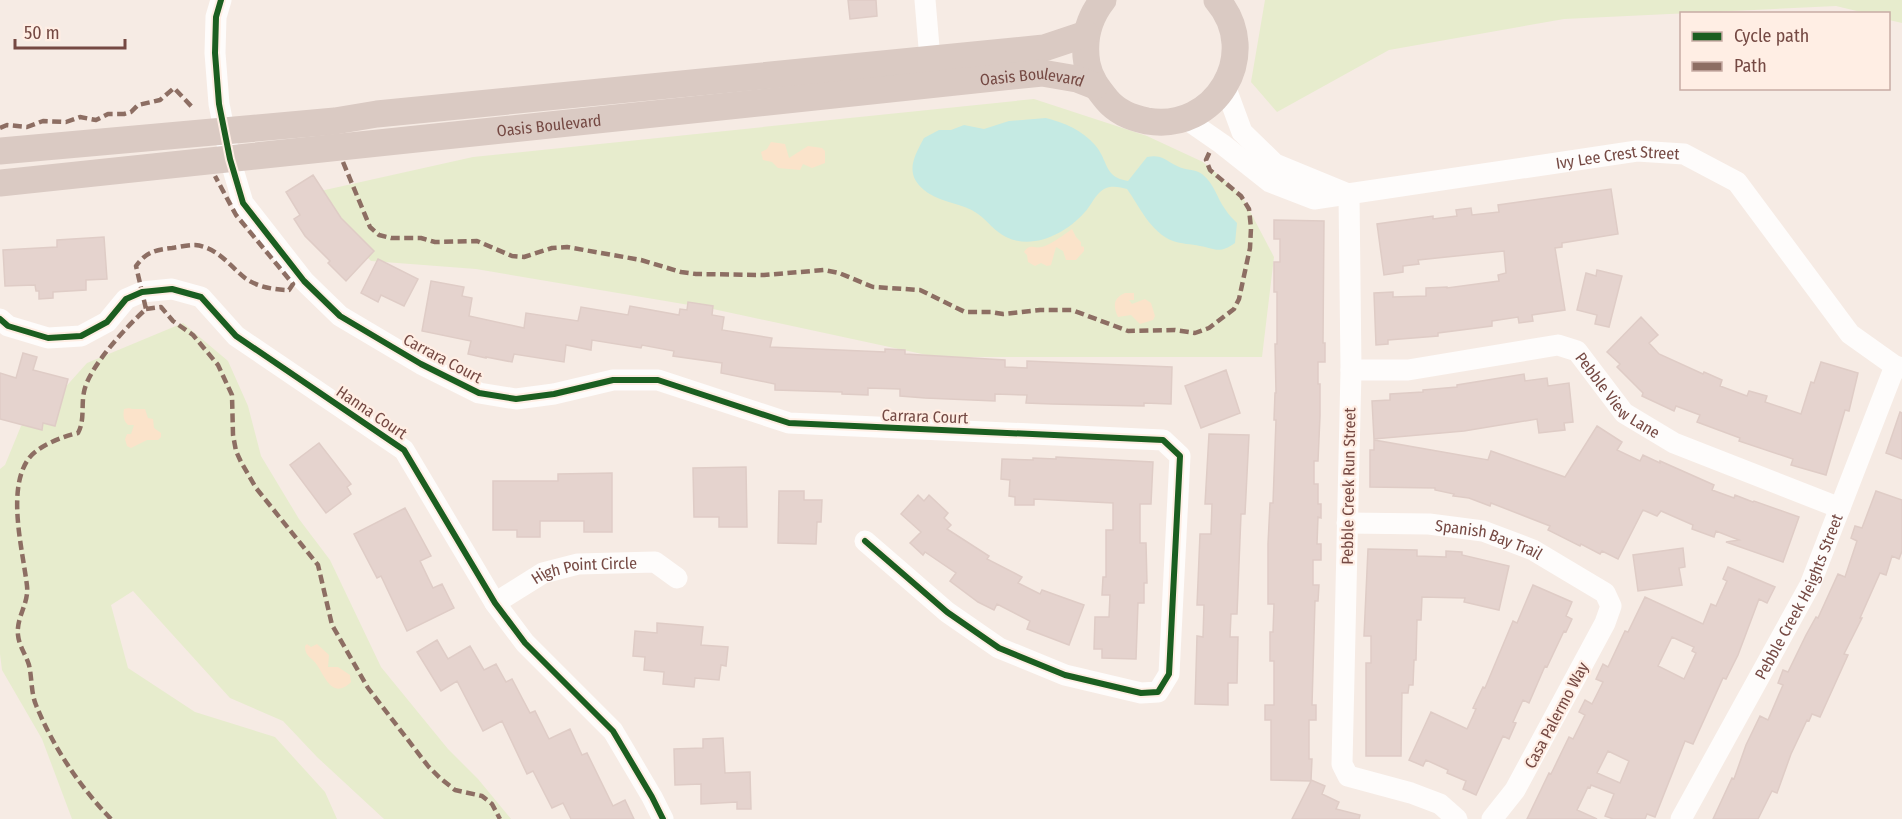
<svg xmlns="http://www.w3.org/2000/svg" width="1902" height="819" viewBox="0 0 1902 819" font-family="'Fira Sans Condensed',sans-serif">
	<rect width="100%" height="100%" fill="#f6ebe4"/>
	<path fill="#e7eccd" d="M1265,0H1902V23L1889,20L1888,14L1865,13L1836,6L1564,19L1389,50L1277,112L1251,82Z
		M1034,99L1147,136L1203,162L1241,194L1274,257L1262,357H936L713,309L476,269L371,261L307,194L473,157Z
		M183,323L228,361L248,406L261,456L299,519L330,560L381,667L448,749L478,779L511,819H384L317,757L283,721L230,698L133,591L111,605L128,668L195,712L275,737L325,792L337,819H72L42,739L2,670L0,654V469L5,465L21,426L53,401L87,363Z"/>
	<path fill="#fbe3ca" d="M771,142L785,144L789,158L808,146L822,148L825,151V163L812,168L803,164L800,170L778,168L772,162L763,160L761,152L767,149Z
		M1072,229L1076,237L1081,242V246L1084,247V251L1076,260H1066L1063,251L1056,247L1051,265L1047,266L1041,263L1035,266L1028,262L1027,255L1024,252C1030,243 1033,249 1041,247C1049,246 1065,234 1072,229Z
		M1125,293H1134V300H1129L1132,304L1145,299L1151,303L1155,316L1153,320L1140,324L1131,315L1118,317C1113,306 1113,298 1125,293Z
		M129,408L132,409H145L148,418L153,419L154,428L161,433V437L158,440H147L131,448L127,446L125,439L127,434H131L134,425H128C123,420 123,416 124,409Z
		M307,644L311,647L317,644L329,655L328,667H338L350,675L351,682C333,700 325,677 317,665C312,657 305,657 305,646Z"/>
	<path fill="#c5eae3" d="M1046,118C1065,123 1082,130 1095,145C1109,161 1103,177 1128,181L1147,157C1161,154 1165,160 1177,166C1186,171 1194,168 1202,174C1214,183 1217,198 1225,209C1228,214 1233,219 1237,223L1235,243C1219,254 1217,249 1200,246C1191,244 1181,244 1173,241C1150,232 1140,207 1127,189C1120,187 1111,185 1104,189C1095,194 1091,206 1084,213C1065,234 1033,250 1006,237C994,231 988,221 978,214C963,203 943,203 928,193C904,176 912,160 924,138L939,130H951L964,125L984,129L1009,121Z"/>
	<path fill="#e5d3ce" stroke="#dfccc6" stroke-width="1.5" fill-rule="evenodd" d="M848,0H876L877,16L850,19Z
		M313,175L341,218L374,251L346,281L328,263L330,261L305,236L294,219L300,215L286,192Z
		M1611,189L1618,234L1562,243V247L1555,248L1565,310L1532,315L1533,321L1519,323L1518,317L1492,321V326L1438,333V336L1388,340V344L1376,345L1374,293L1393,292V297L1426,296V288L1447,287V288L1499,281L1498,275L1506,273L1504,251L1418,260L1419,264L1403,266V272L1384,275L1377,224L1433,216V219L1457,216L1456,210L1471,208L1472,215L1499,212L1498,205Z
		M1274,220L1324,221L1323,343H1325V362H1318V384H1320V416L1318,461H1314V484H1318V504H1321V518L1318,517L1317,544H1321V560H1313V585H1319L1318,601H1315L1312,705H1316V720H1309V759H1312L1311,780L1325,786L1322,794L1339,802L1336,809L1360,815L1359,819H1292L1311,781L1271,780V720H1265V705H1274V661H1270V632H1273L1274,604H1268V544L1270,503H1273L1276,420H1274L1275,393H1276L1275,344H1277V292H1274V262H1280V239H1274Z
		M104,237L107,279L86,280V290L53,292V298L39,299V291H36L35,285L5,286L3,250L57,247V240Z
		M378,259L418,279L404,306L381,295L378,302L361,293Z
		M1597,270L1622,276L1609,327L1595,324L1597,315L1577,310L1586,273L1596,276Z
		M431,281L464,287L462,296L472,298L469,316L524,328L526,313L578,321L581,307L628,315L630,306L679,315L680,309L687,310L688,302L713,306L712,315L724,317L722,330L772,338L770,347L885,352V349L905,350V354L1005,360V367L1027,368V361L1172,367L1171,404L1144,403V406L1052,404L1026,403L1027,395L995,394V401L925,398L900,396V389L868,388V395L842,394V392L775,390V384L721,373L722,363L673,356L674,351L642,345L641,348L592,340L591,350L566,345L564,362L514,354L512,362L486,357V358L468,354L471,341L422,331Z
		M1641,317L1658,335L1649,343L1659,354L1703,374L1704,372L1722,380L1720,386L1747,396L1749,391L1767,396L1765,402L1801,414L1811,382L1814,383L1821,362L1858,373L1849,411L1845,410L1826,475L1791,465L1793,459L1739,441L1740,438L1697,422L1700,415L1676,406L1674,411L1642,396L1643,393L1617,367L1620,364L1607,352Z
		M23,353L37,357L33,370L68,379L55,426L43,423L42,430L0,419V373L16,378Z
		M1226,370L1240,413L1201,428L1185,386Z
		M1524,374L1525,381L1547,378L1548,386L1569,383L1573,422L1564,423L1565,430L1539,433L1537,419L1464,431L1374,439L1372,401L1390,400V394L1423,392V390L1457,387V385Z
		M1900,412L1902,413V459L1886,453Z
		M1597,426L1622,442L1617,450L1640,461L1643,455L1660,463V461L1714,485L1712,490L1734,498L1735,495L1753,502L1754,501L1799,517L1783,562L1726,542L1739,540L1716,531L1714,537L1692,529L1693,525L1661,511L1657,516L1643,510L1618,559L1602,551L1600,554L1581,544L1580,546L1548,530L1550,526L1491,503L1490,506L1469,498L1453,496L1454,494L1435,490V488L1370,487V450H1374V440L1488,460L1491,451L1565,477Z
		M1209,434L1249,435L1245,514H1241L1237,614H1231L1230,637H1238L1237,683H1228V705L1195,704L1197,636L1203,637L1204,605H1197L1200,534H1211L1212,504H1205Z
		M319,443L351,484L347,487L351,494L326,513L290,465Z
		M1056,457L1153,462L1151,504H1140V543H1146L1147,583H1144V603H1138L1136,659L1102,658V649H1094L1095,617H1109L1110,595H1102L1103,577H1106V530H1113V503L1034,499V505H1015V497L1009,496L1010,480L1001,479L1002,459L1033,460V458L1056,459Z
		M746,467L747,527H719V517H694L693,468Z
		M612,473V532H584V521H540V537H517V530H493V481H558V474Z
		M779,491H804V500H822L821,522H817L816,544L778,543Z
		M1876,491L1902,500V551L1899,559L1892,556L1886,575L1880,573L1860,618H1862L1844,654L1848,655L1820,717L1812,714L1809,721L1807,720L1791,754L1777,793L1772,791L1758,819H1713L1732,778L1734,779L1746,745L1760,716L1768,720L1783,685L1778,683L1783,670L1788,672L1806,635L1816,617L1818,618L1838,574L1845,577L1857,541L1851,538L1855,526L1862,528Z
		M918,495L924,501L929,495L948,513L944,518L951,525L947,529L989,556L987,559L1022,577L1018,583L1040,594L1042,590L1084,605L1069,645L1027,629L1030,621L997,604L994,610L978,602L950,581L956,573L925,552L923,555L910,543L921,532L901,514Z
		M405,508L431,556L420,561L433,588L442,584L454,608L407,631L381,576L377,578L354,534Z
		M1683,548L1685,567L1679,568L1682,585L1638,591L1633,555Z
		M1368,549L1417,550V556L1446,557V551L1462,552V555L1509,566L1499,610L1464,602L1465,598L1422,597L1421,620H1417L1416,660H1414L1413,685H1409L1408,693H1402L1401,756H1366V663H1371V636H1364Z
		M1728,567L1775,587L1767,603L1759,599L1738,655L1726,679L1723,678L1693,744L1685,741L1655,817L1647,814L1645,819H1613L1605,816L1614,794L1591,785L1590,788L1588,787L1577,810L1597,819H1527L1549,773L1551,774L1569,737L1573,739L1585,715L1579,712L1585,700L1592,704L1603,682L1596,679L1603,664L1608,667L1625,631L1628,632L1645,597L1703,624L1711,604L1716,606L1727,581L1723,579ZM1672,637L1694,647L1692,651L1696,653L1684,679L1658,666ZM1608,751L1629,761L1620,783L1597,773Z
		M1533,585L1572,602L1566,616L1572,619L1566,632L1564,631L1547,667L1545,666L1529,703L1523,700L1513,722L1516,723L1509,739L1503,736L1476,795L1463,789L1466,781L1447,773L1448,770L1426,760L1423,766L1409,760L1431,712L1467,729L1476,709L1473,708L1483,687L1485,688L1513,621L1517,623Z
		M657,623L703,627L701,645L728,647L726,666L721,665L719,680L695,678L694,687L663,684L664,672L644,670L645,657L633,656L635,631L657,633Z
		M437,640L448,659L470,646L484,670L496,664L506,682L512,679L530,713L535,711L549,739L570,729L582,755L587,753L613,806L625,800L634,819H571L563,803L552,808L533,771L527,774L502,721L483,731L457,681L441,691L417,652Z
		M723,738L725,773L750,772L751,809H737V802L701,804V784L675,785L674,749L703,748V739Z"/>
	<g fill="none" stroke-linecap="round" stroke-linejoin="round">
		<g stroke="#fefcfb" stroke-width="21">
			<path d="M221,0L216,17L215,53L219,104L230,159L243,203L304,281L340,316L421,364L479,393L516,399L554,394L613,380H658L789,423L1163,440L1180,456L1169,674L1158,692L1141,693L1065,675L999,648L947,612L865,541"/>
			<path d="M925,0L930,59"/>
			<path d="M1225,86L1242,132L1275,164L1348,194"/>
			<path id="s1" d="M1186,119L1222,144L1270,182L1314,199L1637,151L1684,154L1737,182L1850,334L1895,366L1902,368"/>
			<path d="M1349,194L1351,370L1342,764L1348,776L1411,793L1440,804L1457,819"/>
			<path d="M0,319L8,326L48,338L81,336L107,322L126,299L142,292L172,289L201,297L236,336L404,450L495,603L525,643L613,731L652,797L663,819"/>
			<path id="s2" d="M1351,370H1408L1558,345L1577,351L1624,413L1674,443L1840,508"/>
			<path id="s3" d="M1347,523L1429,524L1483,531L1533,550L1605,593L1611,606L1605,623L1515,790L1492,819"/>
			<path id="s4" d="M495,603L543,573L578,564L655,562L677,578"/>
			<path id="s5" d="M1681,819L1810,585L1895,366"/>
		</g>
		<g stroke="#dacac3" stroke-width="27">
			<path d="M1103,0C1088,19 1083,41 1087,64C1090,79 1098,89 1107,100C1117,112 1132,118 1147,121C1215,133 1263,54 1217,0"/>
			<path d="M0,151L335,121L377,114L1044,48L1086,34"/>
			<path id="s6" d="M0,183L1042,73L1077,79L1095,86"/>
		</g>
		<path stroke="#8d6e63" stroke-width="4.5" stroke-dasharray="9 4.5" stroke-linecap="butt" d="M0,128L7,125L27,127L43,121L66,122L80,117L96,120L108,114H124L131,112L138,105L160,100L174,88L193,108
			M343,162L370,227L379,235L391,238H421L435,242L477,241L512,256L524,257L552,248L567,247L641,260L681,272L696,274L764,275L824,270L839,273L873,287L920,290L965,312H991L1003,314L1040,310H1072L1128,331L1175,330L1195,333L1209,328L1234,309L1239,299L1250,248L1251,228L1249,209L1241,196L1210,170L1206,160L1211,149
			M146,309L161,307L173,321L193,335L218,365L232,395L233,435L236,451L241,462L256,488L318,565L332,625L368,688L428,766L440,778L455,790L482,796L492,804L500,819
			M111,819C80,787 53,747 36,705C31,693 32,678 29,665C26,655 19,646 18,635C16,617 29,604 27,586C23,551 7,493 27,461C35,447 63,436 78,433C85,420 81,406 84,392C88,368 127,326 146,309L136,266C146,252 155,250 172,248C179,247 188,245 195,245C217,247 229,265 245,278C257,287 275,290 289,290L293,284L236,215L215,176"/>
		<defs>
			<path id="cycleway" d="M221,0L216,17L215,53L219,104L230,159L243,203L304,281L340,316L421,364L479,393L516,399L554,394L613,380H658L789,423L1163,440L1180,456L1169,674L1158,692L1141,693L1065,675L999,648L947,612L865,541
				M0,319L8,326L48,338L81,336L107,322L126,299L142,292L172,289L201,297L236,336L404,450L495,603L525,643L613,731L652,797L663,819"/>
		</defs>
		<use href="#cycleway" stroke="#ffeee4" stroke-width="10"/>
		<use href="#cycleway" stroke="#1b5e20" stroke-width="6"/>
	</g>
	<g text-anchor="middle" stroke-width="4.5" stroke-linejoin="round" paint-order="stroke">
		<g font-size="16" fill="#754943" stroke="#ffeee4">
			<text dy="6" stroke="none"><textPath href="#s6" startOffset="1038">Oasis Boulevard</textPath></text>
			<text dy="6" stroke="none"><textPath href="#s6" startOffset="552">Oasis Boulevard</textPath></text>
			<text dy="6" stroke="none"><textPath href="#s1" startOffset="459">Ivy Lee Crest Street</textPath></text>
			<text transform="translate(443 358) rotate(28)" y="6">Carrara Court</text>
			<text dy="6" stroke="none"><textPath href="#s2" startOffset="290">Pebble View Lane</textPath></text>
			<text transform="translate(372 412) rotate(34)" y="6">Hanna Court</text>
			<text transform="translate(925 416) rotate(2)" y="6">Carrara Court</text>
			<text transform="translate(1348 486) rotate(-89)" y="6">Pebble Creek Run Street</text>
			<text dy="6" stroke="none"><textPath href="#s3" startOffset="144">Spanish Bay Trail</textPath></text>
			<text dy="6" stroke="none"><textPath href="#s4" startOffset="98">High Point Circle</textPath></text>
			<text dy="6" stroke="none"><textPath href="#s5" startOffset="252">Pebble Creek Heights Street</textPath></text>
			<text transform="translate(1556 715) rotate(-62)" y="6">Casa Palermo Way</text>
		</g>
	</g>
	<rect x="1680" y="12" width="210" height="78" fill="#ffeee4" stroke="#c8aca4" stroke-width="1.5"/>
	<rect x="1692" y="32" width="30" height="9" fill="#1b5e20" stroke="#c8aca4" stroke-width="1.5"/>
	<text x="1734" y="42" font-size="18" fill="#754943">Cycle path</text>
	<rect x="1692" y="62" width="30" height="9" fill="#8d6e63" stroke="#c8aca4" stroke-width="1.5"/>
	<text x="1734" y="72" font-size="18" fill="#754943">Path</text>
	<path d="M15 39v9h110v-9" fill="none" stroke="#754943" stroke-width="3"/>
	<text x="24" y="39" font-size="18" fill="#754943" stroke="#ffeee4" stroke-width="4.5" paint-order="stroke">50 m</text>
</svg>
